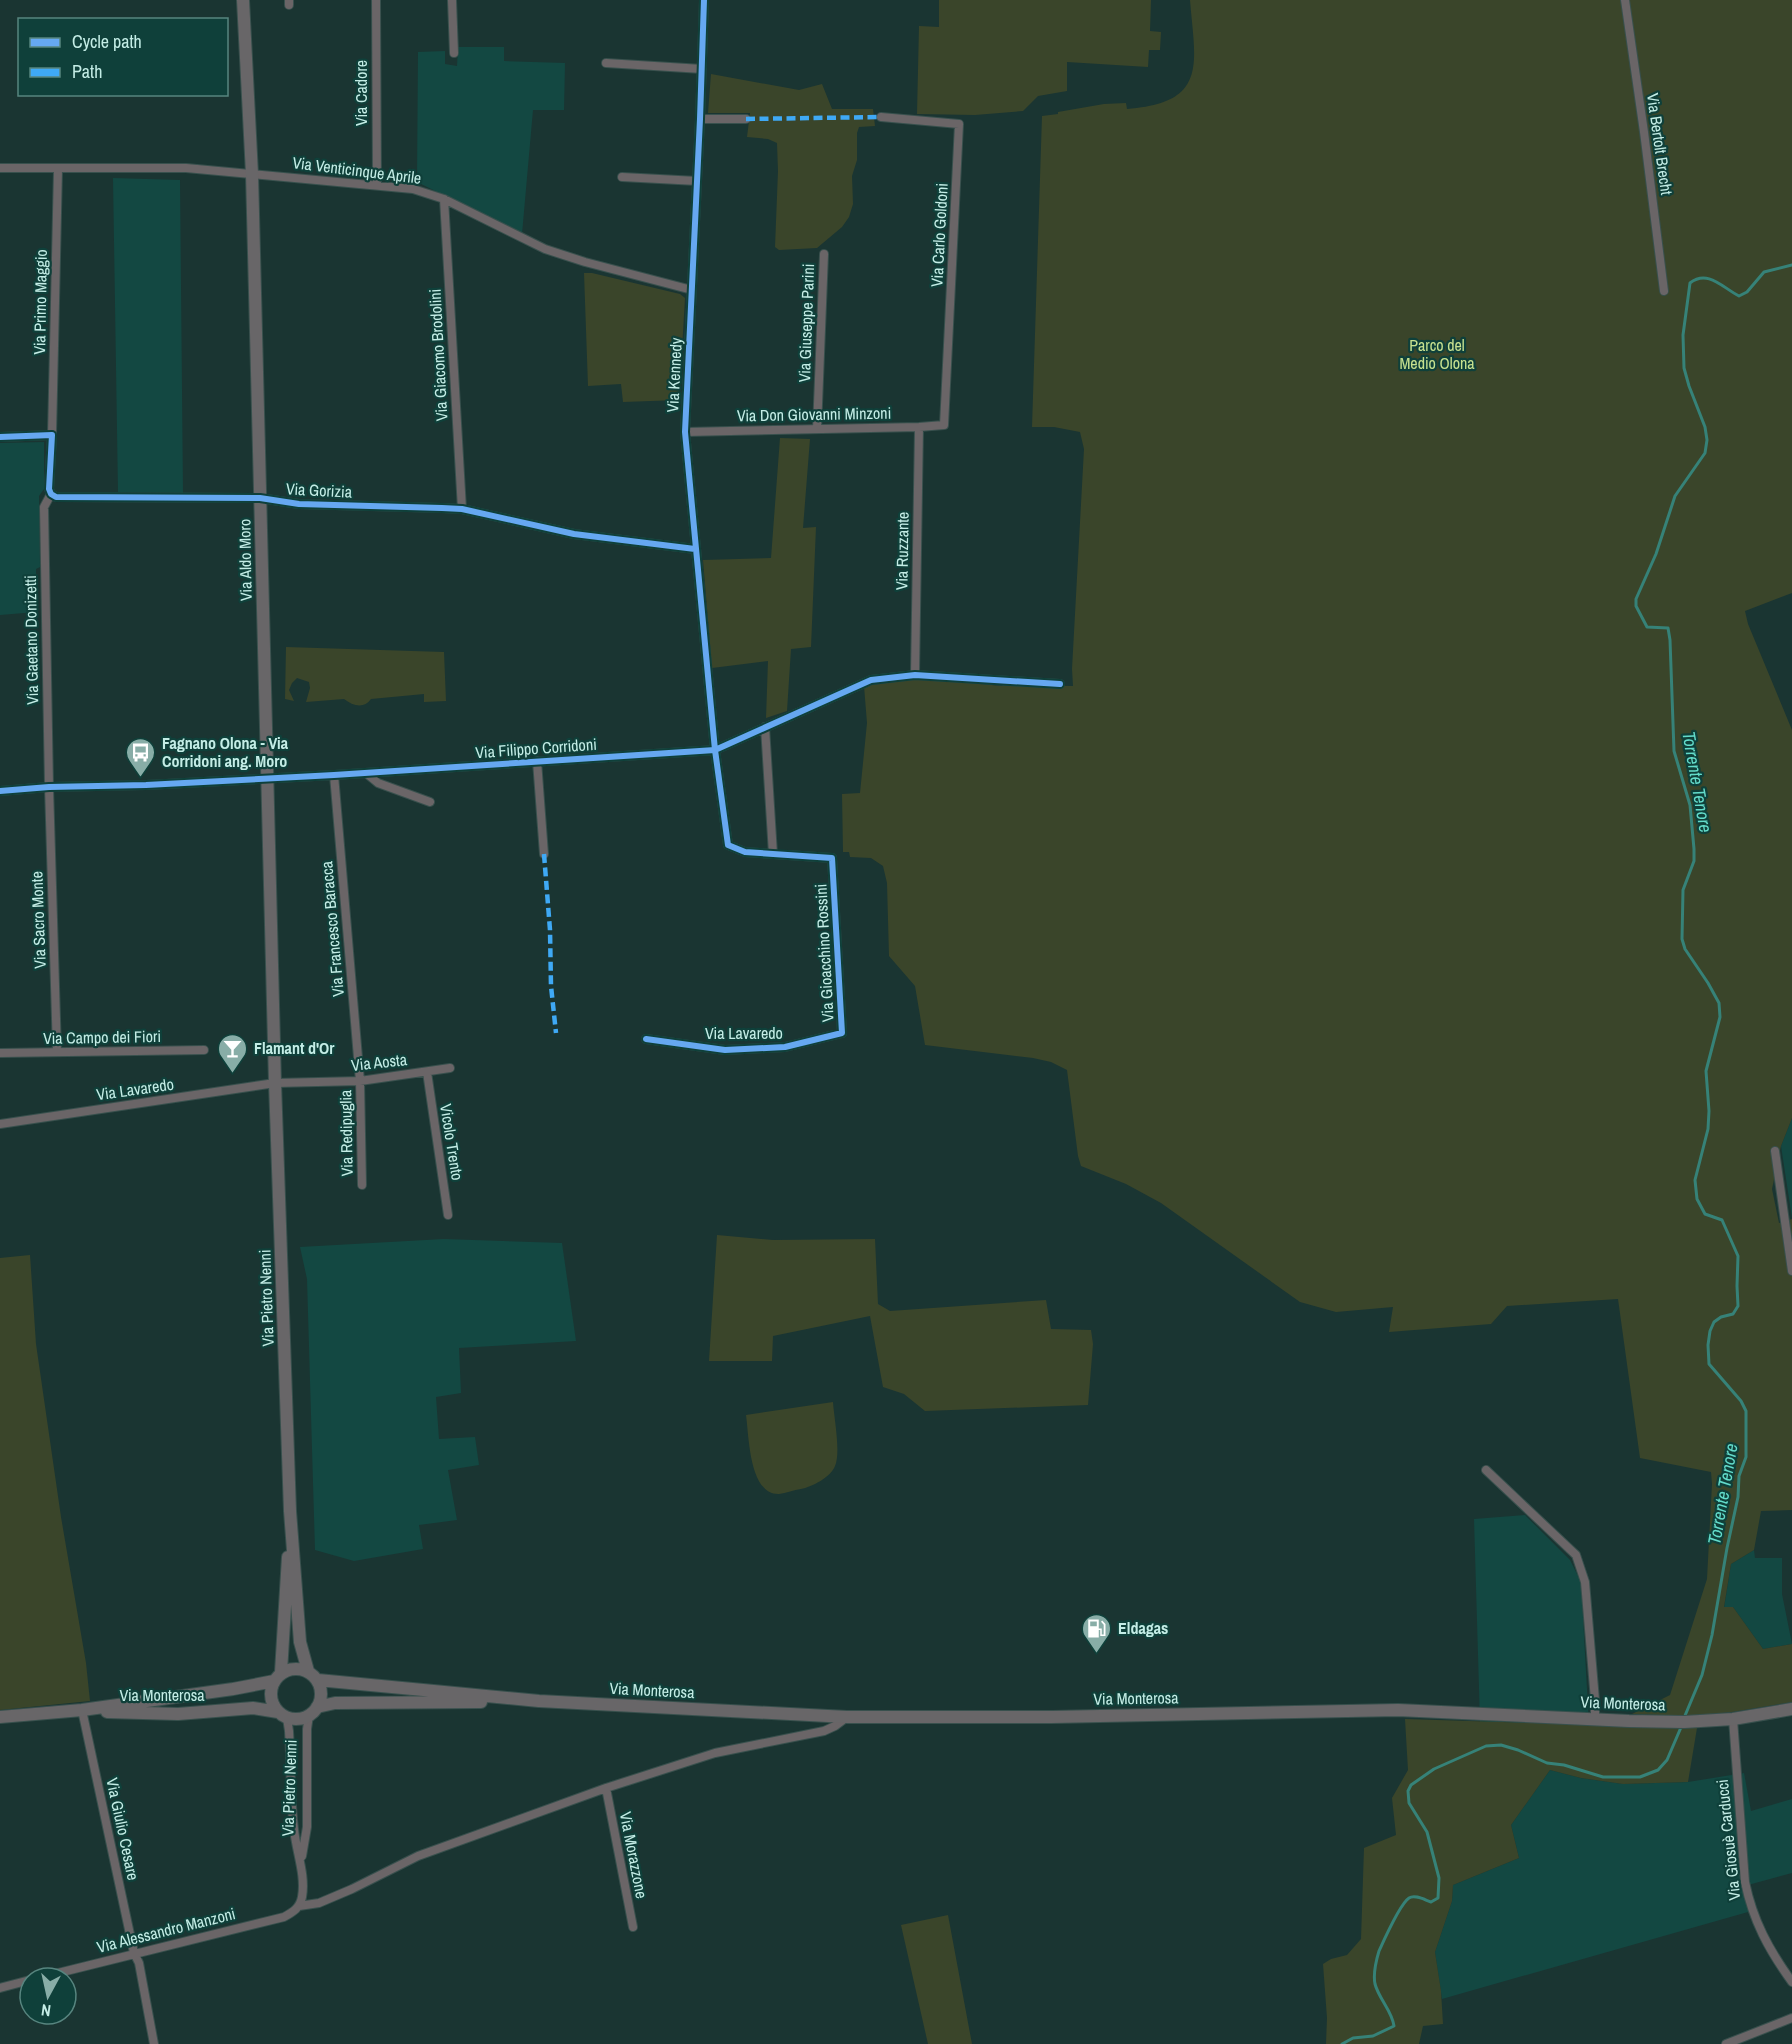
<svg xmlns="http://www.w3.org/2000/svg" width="1792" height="2044" viewBox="0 0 1792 2044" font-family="'Archivo Narrow',sans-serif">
	<rect width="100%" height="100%" fill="#1a3532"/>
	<path fill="#134842" d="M458,47H504V61L565,63L564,110H533L522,234L417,182L418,52L445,51V64L457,66Z
		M113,178L180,180L183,493L118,492Z
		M44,442V489L39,496L40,567L36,569V612L0,615V443Z
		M1792,1118V1218L1781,1146Z
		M444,1239L562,1243L576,1341L459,1348L461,1393L436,1397L439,1439L475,1437L479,1465L448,1470L457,1520L419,1525L423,1549L354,1561L315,1550L307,1279L300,1247Z
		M1525,1515L1570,1560L1581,1582L1589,1725L1480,1722L1474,1519Z
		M1754,1550L1755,1558H1782V1594L1792,1644L1763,1649L1733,1607L1724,1608L1731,1564Z
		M1550,1770L1581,1778L1623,1784L1688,1782L1744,1773L1751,1811L1792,1799V1873L1748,1885L1755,1910L1442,1999L1435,1952L1452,1901L1453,1885L1519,1858L1511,1825Z"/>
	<path fill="#3a452a" d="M939,0H1151L1150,31L1161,32L1160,50H1149L1148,67L1067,62V91L1038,96L1023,111L975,115L917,114L919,26L939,27Z
		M1190,0H1792V593L1745,611L1748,624L1792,730V1118L1781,1146L1772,1189L1779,1223L1792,1219V1510L1761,1511L1754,1550L1731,1564L1724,1607H1733L1763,1649L1792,1644V1702L1732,1712L1690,1716L1632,1714L1670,1695L1707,1579L1712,1484L1711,1472L1640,1458L1618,1299L1507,1306L1491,1324L1389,1332L1393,1307L1336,1312L1300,1302L1161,1203L1126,1184L1081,1166L1078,1156L1067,1070L1051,1062L1033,1058L925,1045L915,986L889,956L887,883L883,866L871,858L850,857L849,852H843L842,794L860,793L867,723L864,686L908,680H937L1002,686L1003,685L1073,686L1072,669L1084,449L1080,432L1054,427H1032L1042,116L1058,114V112L1104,104L1126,103L1127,109C1209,103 1195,63 1190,0Z
		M711,74L799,90L822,84L832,109H873L875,126L859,127L857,133V160L852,176L853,204L849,217L842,227L817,248L779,250L775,247L778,171L777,143L768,139L747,137L750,113H708Z
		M584,273H592L680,294L685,298L679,400L623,402L621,384L588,386Z
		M780,438L810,439L803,528L816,527L811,647L791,649L787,711L766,718L768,661L712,668L703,560L771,558Z
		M286,647L444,652L446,701L424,702V694L371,699C364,709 353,706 344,699L306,702L310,688L309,682L297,678L292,683L289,690L294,701L285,699Z
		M717,1235L773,1240L875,1239L878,1304L890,1311L1046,1300L1051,1329L1091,1330L1093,1344L1088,1405L925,1411L904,1394L883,1387L870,1316L773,1336L772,1361H709Z
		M30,1255L36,1344L61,1517L86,1663L90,1701L0,1710V1258Z
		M833,1402C834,1418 841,1452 835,1466C831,1477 812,1487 801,1489C794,1490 786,1493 779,1494C749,1495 749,1436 746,1415Z
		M1405,1719L1697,1728L1688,1782L1623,1784L1581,1778L1550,1770L1511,1825L1519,1858L1453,1885L1452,1901L1435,1952L1441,1991L1443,2024L1423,2026L1419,2044H1326L1327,2018L1323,1964L1331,1959L1347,1955L1361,1939L1364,1848L1396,1835L1392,1798L1408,1770Z
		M948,1915L972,2044H928L901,1925Z"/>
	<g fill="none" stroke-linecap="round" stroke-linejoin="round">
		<path stroke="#368278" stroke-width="3" d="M1684,1718L1702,1675L1712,1635L1727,1548L1738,1497L1739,1476L1746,1457V1411L1741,1401L1709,1364L1708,1345L1710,1331L1714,1322L1721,1317L1733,1314L1738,1306L1737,1286L1738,1256L1722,1220L1705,1214L1697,1199L1695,1180L1708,1129L1709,1111L1706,1071L1720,1017L1719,1003L1708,983L1685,949L1682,939L1683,890L1694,861V849L1690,805L1674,751L1670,640L1668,628L1647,627L1636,606V599L1656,554L1675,496L1705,453L1707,440L1705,427L1689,386L1684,368L1683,335L1690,283C1708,269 1723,288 1739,296L1747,292L1764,272L1792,265
			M1342,2044L1353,2038L1373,2036L1394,2026C1392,2011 1379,1999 1375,1984C1373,1974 1376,1961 1379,1951C1384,1940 1400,1904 1409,1898C1415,1894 1425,1900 1431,1902L1438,1898L1439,1878L1427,1832L1409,1803L1408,1791L1411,1785L1434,1769L1486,1746L1501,1745L1518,1750L1547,1763L1564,1765L1603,1777H1640L1658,1770L1667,1760L1682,1725"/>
		<defs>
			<path id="minor" d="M376,0L377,185
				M452,0L454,53
				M1625,0L1644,132L1664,291
				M289,5V0
				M606,63L702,69
				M700,119H746
				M0,168H186L413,189L444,199L545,249L585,262L692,290
				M622,177L697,181
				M444,199L462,509
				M817,429L824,254
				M685,432L919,427L944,425L959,124L881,117
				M52,435L58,169
				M0,437L52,435L49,489L51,494L56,497L260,498L299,504L442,508L462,509L574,534L695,549
				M51,494L44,507L49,787L57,1052
				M915,675L919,427
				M765,727L773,854
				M537,761L544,854
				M366,773L378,783L430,802
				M334,775L360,1081L362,1185
				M0,791L49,787L146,785L334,775L715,750L871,680L915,675L1060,684
				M646,1039L725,1050L785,1047L842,1033L832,858L745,852L728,845L715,750L685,432L700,119L704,0
				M0,1053L204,1050
				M427,1072L448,1215
				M0,1124L275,1083L360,1081L450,1068
				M1775,1151L1792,1271
				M1486,1470L1576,1555L1585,1582L1595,1700V1719
				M82,1710L134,1953L139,1963L154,2044
				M1733,1719L1745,1882C1753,1921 1769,1950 1792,1982
				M606,1788L633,1927
				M302,1856L307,1827V1729L309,1715
				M299,1906L319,1903L352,1889L418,1856L606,1788L715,1753L824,1731L835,1726L847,1717
				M38,1978L284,1917C293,1912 300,1908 302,1897C306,1875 296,1851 294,1829C290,1797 291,1763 289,1731L287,1718
				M0,1988L30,1980
				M1726,2044L1792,2018"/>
			<path id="secondary" d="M243,0L252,174L275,1083L290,1511L300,1642L308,1671
				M271 1694a25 25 0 1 1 50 0a25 25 0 1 1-50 0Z
				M281,1672L288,1557
				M318,1680L539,1701L847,1717H1052L1398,1710L1629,1721L1684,1722L1733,1719L1792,1709
				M317,1707L335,1703L481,1702
				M107,1712L178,1714L253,1708L278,1712
				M0,1717L82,1710L233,1689L274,1681"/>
		</defs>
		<use href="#minor" stroke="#38504d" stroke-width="10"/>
		<use href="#secondary" stroke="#38504d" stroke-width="14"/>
		<use href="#minor" stroke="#6a6567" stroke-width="8"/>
		<use href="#secondary" stroke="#686668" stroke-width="12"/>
		<path stroke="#3fa9f5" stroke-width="4.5" stroke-dasharray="9 4.5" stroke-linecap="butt" d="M746,119L881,117
			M544,854L550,930L551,986L556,1033"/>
		<defs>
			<path id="cycleway" d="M0,437L52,435L49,489L51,494L56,497L260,498L299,504L442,508L462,509L574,534L695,549
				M0,791L49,787L146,785L334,775L715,750L871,680L915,675L1060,684
				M646,1039L725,1050L785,1047L842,1033L832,858L745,852L728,845L715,750L685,432L700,119L704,0"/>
		</defs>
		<use href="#cycleway" stroke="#0f403a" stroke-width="10"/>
		<use href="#cycleway" stroke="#66a8f1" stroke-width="6"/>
	</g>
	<defs>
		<symbol id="bus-pin" viewBox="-11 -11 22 30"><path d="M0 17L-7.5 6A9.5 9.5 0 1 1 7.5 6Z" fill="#88ada7" stroke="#0f403a"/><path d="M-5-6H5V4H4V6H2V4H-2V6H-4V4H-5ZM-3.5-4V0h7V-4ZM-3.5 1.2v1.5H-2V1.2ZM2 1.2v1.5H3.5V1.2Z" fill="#fff"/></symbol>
		<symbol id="bar-pin" viewBox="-11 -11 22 30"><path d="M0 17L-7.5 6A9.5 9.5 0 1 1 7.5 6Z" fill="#88ada7" stroke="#0f403a"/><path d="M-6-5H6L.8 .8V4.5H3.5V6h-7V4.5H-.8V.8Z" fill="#fff"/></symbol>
		<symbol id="fuel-pin" viewBox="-11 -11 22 30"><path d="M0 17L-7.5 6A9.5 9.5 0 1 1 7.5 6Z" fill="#88ada7" stroke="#0f403a"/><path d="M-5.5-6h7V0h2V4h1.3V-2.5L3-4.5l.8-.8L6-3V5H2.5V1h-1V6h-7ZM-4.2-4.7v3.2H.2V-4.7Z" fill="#fff"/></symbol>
	</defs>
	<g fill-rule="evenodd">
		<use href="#bus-pin" x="124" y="736" width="33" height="45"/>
		<use href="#bar-pin" x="216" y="1032" width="33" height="45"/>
		<use href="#fuel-pin" x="1080" y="1612" width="33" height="45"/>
	</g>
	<g text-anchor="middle" stroke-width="4.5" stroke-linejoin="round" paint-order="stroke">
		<g font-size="16" fill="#c4ede6" stroke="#0f403a">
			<text transform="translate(361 93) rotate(-90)" y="6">Via Cadore</text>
			<text transform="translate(1660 144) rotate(82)" y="6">Via Bertolt Brecht</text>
			<text transform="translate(357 170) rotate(7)" y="6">Via Venticinque Aprile</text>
			<text transform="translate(939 235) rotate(-87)" y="6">Via Carlo Goldoni</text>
			<text transform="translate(40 302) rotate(-89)" y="6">Via Primo Maggio</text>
			<text transform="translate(806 323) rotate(-88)" y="6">Via Giuseppe Parini</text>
			<text transform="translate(438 355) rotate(-93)" y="6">Via Giacomo Brodolini</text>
			<text transform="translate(674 375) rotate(-87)" y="6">Via Kennedy</text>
			<text transform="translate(814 414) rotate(-1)" y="6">Via Don Giovanni Minzoni</text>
			<text transform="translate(319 490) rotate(3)" y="6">Via Gorizia</text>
			<text transform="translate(902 551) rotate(-89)" y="6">Via Ruzzante</text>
			<text transform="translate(245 560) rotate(-91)" y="6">Via Aldo Moro</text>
			<text transform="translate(31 640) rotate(-91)" y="6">Via Gaetano Donizetti</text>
			<text transform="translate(536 748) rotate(-4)" y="6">Via Filippo Corridoni</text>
			<text transform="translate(38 920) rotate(-92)" y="6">Via Sacro Monte</text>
			<text transform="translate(332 929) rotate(-95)" y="6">Via Francesco Baracca</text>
			<text transform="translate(824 953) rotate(-93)" y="6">Via Gioacchino Rossini</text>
			<text x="744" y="1039">Via Lavaredo</text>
			<text transform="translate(102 1037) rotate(-1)" y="6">Via Campo dei Fiori</text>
			<text transform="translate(379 1062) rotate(-6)" y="6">Via Aosta</text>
			<text transform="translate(135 1089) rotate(-8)" y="6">Via Lavaredo</text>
			<text transform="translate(346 1133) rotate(-91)" y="6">Via Redipuglia</text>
			<text transform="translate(452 1142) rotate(81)" y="6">Vicolo Trento</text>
			<text transform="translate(266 1298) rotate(-92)" y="6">Via Pietro Nenni</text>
			<text transform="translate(652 1690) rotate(3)" y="6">Via Monterosa</text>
			<text x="162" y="1701">Via Monterosa</text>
			<text transform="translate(1136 1698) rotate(-1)" y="6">Via Monterosa</text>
			<text transform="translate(1623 1703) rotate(2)" y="6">Via Monterosa</text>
			<text transform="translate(289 1788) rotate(-88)" y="6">Via Pietro Nenni</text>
			<text transform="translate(123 1829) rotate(78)" y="6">Via Giulio Cesare</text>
			<text transform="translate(1728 1840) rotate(-96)" y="6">Via Giosuè Carducci</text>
			<text transform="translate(634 1855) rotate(79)" y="6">Via Morazzone</text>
			<text transform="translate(166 1930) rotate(-14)" y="6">Via Alessandro Manzoni</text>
		</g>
		<g font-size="16" fill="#c7e18f" stroke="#0f403a">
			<text x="1437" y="351">Parco del<tspan x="1437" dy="18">Medio Olona</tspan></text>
		</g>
		<g font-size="16" font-weight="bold" fill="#c4ede6" stroke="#0f403a" text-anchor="start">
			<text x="162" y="749">Fagnano Olona - Via<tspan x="162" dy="18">Corridoni ang. Moro</tspan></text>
			<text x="254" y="1054">Flamant d'Or</text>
			<text x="1118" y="1634">Eldagas</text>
		</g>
		<g font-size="18" font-style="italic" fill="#63dbca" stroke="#0f403a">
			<text transform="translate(1697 782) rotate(80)" y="6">Torrente Tenore</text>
			<text transform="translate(1723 1494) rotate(-80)" y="6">Torrente Tenore</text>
		</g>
	</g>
	<rect x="18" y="18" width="210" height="78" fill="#0f403a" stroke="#57857f" stroke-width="1.5"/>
	<rect x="30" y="38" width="30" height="9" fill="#66a8f1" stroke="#57857f" stroke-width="1.5"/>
	<text x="72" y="48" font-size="18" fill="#c4ede6">Cycle path</text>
	<rect x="30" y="68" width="30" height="9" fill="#3fa9f5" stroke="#57857f" stroke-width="1.5"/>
	<text x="72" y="78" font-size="18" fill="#c4ede6">Path</text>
	<g transform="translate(48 1996) rotate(188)"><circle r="28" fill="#0f403a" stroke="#57857f" stroke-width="1.5"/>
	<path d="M0-4.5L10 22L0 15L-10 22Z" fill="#88ada7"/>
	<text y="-9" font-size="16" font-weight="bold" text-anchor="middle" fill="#c4ede6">N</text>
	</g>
</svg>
